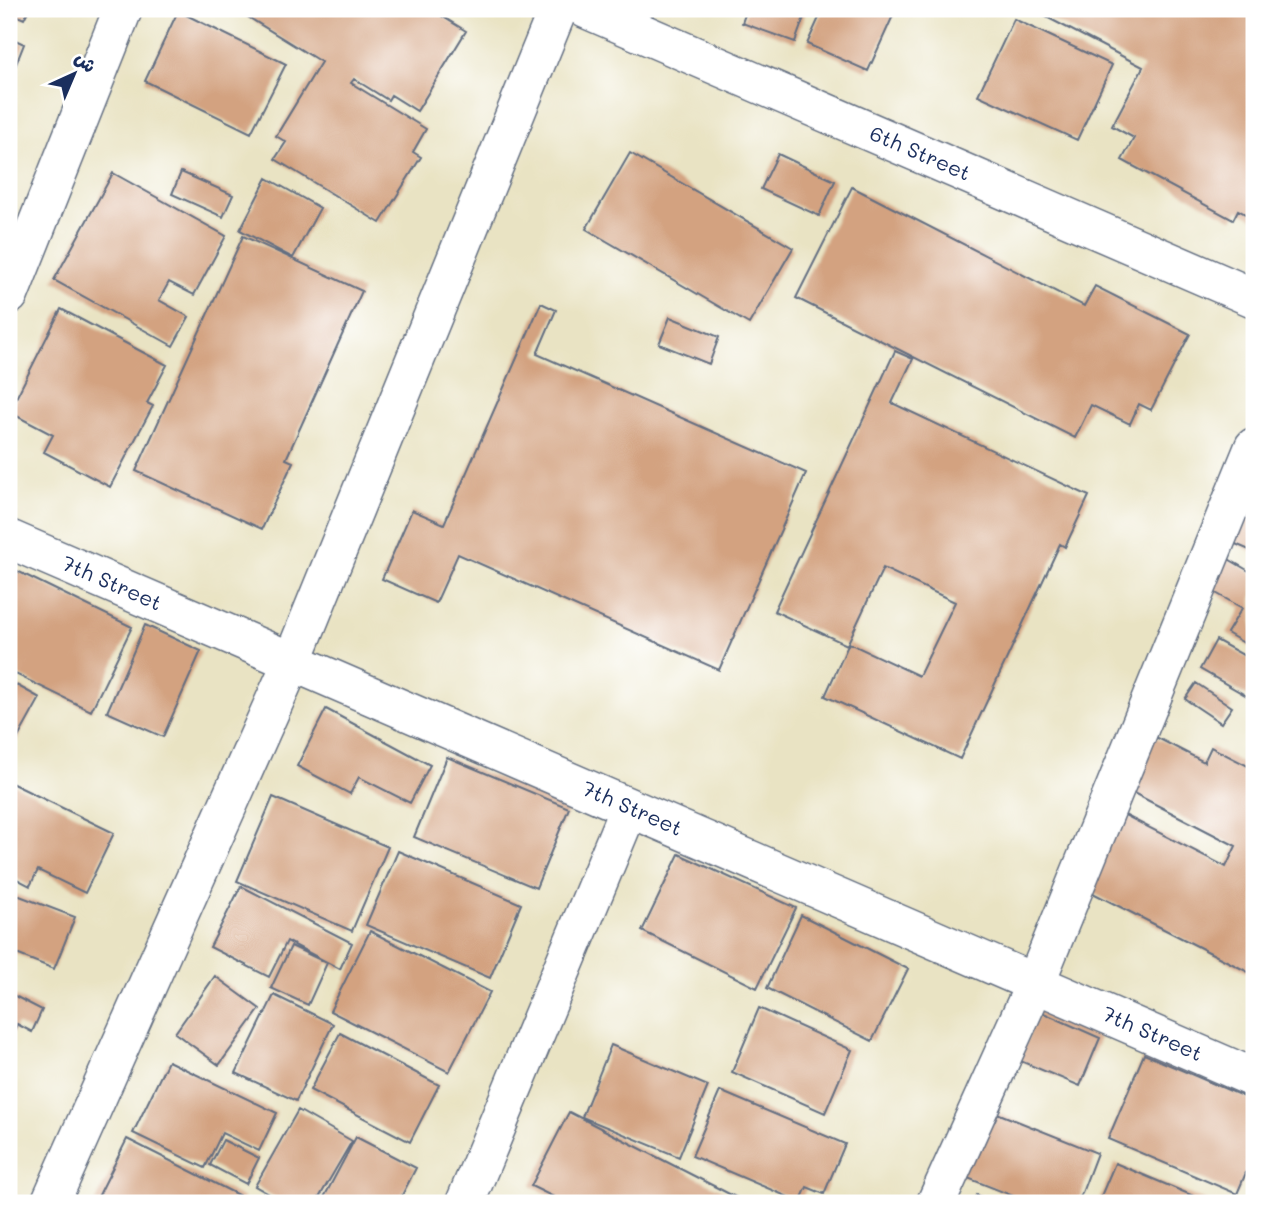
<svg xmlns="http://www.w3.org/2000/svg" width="1263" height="1212" viewBox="0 0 1263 1212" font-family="Mali,'Playpen Sans Arabic',sans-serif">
	<rect width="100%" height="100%" fill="#fff"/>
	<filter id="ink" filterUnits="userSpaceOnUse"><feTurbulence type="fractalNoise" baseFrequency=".0143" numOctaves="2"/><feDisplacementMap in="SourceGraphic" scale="14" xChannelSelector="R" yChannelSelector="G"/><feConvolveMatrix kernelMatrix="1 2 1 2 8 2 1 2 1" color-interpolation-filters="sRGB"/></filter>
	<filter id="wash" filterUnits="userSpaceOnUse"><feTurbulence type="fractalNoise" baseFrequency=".00686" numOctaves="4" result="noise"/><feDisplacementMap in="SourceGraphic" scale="28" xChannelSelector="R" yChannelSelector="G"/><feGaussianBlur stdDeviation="1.57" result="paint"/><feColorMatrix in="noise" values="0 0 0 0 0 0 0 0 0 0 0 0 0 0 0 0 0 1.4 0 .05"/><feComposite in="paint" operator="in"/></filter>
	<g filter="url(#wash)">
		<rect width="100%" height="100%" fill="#e9e3c3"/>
		<g id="blocks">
			<path fill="#d3a280" d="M9,9H29L24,19L9,12Z
				M235,9H430L466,31L417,111L391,95L388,100L354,79L351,83L426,129L413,152L421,157L380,223L275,159L286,142L276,136L321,62Z
				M747,9H807L795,42L742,23Z
				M823,9H896L868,71L807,44Z
				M1031,9H1241L1254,15V219L1238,210L1233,220L1122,160L1134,138L1112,126L1143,67Z
				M178,11L286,64L251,133L145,81Z
				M1014,19L1112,65L1077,140L978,95Z
				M9,37L24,44L9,82Z
				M630,153L793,248L749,324L586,229Z
				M778,154L835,181L819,216L761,189Z
				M181,172L233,195L223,217L172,194Z
				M113,173L226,236L194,295L169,282L159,300L189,317L173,346L54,280Z
				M267,178L320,208L293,258L240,230Z
				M852,187L1084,306L1095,286L1190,334L1151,410L1139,404L1130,424L1091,405L1075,438L796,298Z
				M243,236L362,291L286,459L293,462L262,529L136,471Z
				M541,303L556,310L537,354L806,473L719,670L458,554L436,603L382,579L412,510L444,524Z
				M61,309L167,365L147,403L153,406L110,487L44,452L53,435L9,412Z
				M670,317L719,337L709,364L659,344Z
				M895,351L913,359L892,403L1089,496L1065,547L1060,544L960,759L825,696L849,643L919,676L955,602L883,568L847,645L774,611Z
				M1254,478V552L1226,540Z
				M1225,557L1254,574L1252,601L1254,649L1227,633L1242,608L1207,588Z
				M9,567L132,627L91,711L9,671Z
				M145,625L201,651L163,737L107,712Z
				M1216,640L1254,661V700L1200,669Z
				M9,681L40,698L9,754Z
				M1196,683L1232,707L1221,723L1185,699Z
				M326,709L430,765L410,803L359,777L350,794L297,766Z
				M1146,732L1204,762L1211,747L1254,769V975L1081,887L1119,812L1226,867L1236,846L1120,786Z
				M447,757L569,808L536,888L414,837Z
				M9,782L114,833L85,893L38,870L30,886L9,875Z
				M273,797L388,847L352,931L237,881Z
				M398,851L521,904L490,978L366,925Z
				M679,854L796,908L757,988L642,931Z
				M241,886L352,943L340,969L287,941L269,977L210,947Z
				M9,892L75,917L54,969L9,951Z
				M801,915L908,969L872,1041L767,988Z
				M370,931L490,992L449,1072L330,1011Z
				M291,946L327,963L308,1005L271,988Z
				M215,976L260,1009L219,1065L175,1033Z
				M9,993L42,1010L32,1032L17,1024L9,1041Z
				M274,995L333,1024L296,1101L236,1073Z
				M759,1008L852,1050L825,1113L732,1072Z
				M1039,1011L1100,1038L1080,1086L1018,1060Z
				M340,1033L439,1085L410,1142L310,1090Z
				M611,1045L708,1086L679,1157L582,1117Z
				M1144,1054L1254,1101V1154L1237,1194L1108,1139Z
				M168,1061L277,1113L259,1151L222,1133L205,1168L133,1133Z
				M720,1091L845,1144L824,1194L807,1187L800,1202L692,1156Z
				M977,1105L1097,1153L1078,1203H1031L950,1171Z
				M298,1110L352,1141L316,1203H285L255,1186Z
				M569,1112L747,1203H566L531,1186Z
				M356,1137L416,1168L398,1203H321Z
				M127,1139L244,1198L241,1203H95Z
				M223,1140L259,1158L246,1184L210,1165Z
				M1115,1163L1210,1203H1098Z
				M977,1195L995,1203H973Z"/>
		</g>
	</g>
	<g filter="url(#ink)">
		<use href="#blocks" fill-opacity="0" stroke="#636e81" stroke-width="2"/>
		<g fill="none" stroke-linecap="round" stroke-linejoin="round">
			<defs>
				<g id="minor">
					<path id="s1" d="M586,9L1254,298"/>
					<path d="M9,295L123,9"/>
					<path id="s2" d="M9,539L1254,1078"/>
					<path d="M50,1203L292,662L558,9"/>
					<path d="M465,1203L629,808"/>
					<path d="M936,1203L1035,984L1254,447"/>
				</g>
			</defs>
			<use href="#minor" stroke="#636e81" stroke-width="41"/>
			<use href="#minor" stroke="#fff" stroke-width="38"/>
		</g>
	</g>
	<g text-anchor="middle" stroke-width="6" stroke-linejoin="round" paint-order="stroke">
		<g font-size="21" fill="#1b2f5e" stroke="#fff">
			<text dy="7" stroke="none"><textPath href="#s1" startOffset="364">6th Street</textPath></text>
			<text dy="7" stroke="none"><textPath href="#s2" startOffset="112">7th Street</textPath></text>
			<text dy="7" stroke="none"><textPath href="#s2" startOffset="679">7th Street</textPath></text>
			<text dy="7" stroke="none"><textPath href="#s2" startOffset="1246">7th Street</textPath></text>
		</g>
	</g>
	<rect width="1263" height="1212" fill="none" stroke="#fff" stroke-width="35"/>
	<g transform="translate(74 74) rotate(44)" stroke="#ffffff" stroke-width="5" paint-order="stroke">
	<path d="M0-5L12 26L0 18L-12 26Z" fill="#1b2f5e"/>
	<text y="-10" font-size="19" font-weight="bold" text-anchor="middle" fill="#1b2f5e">ش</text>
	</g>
</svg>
